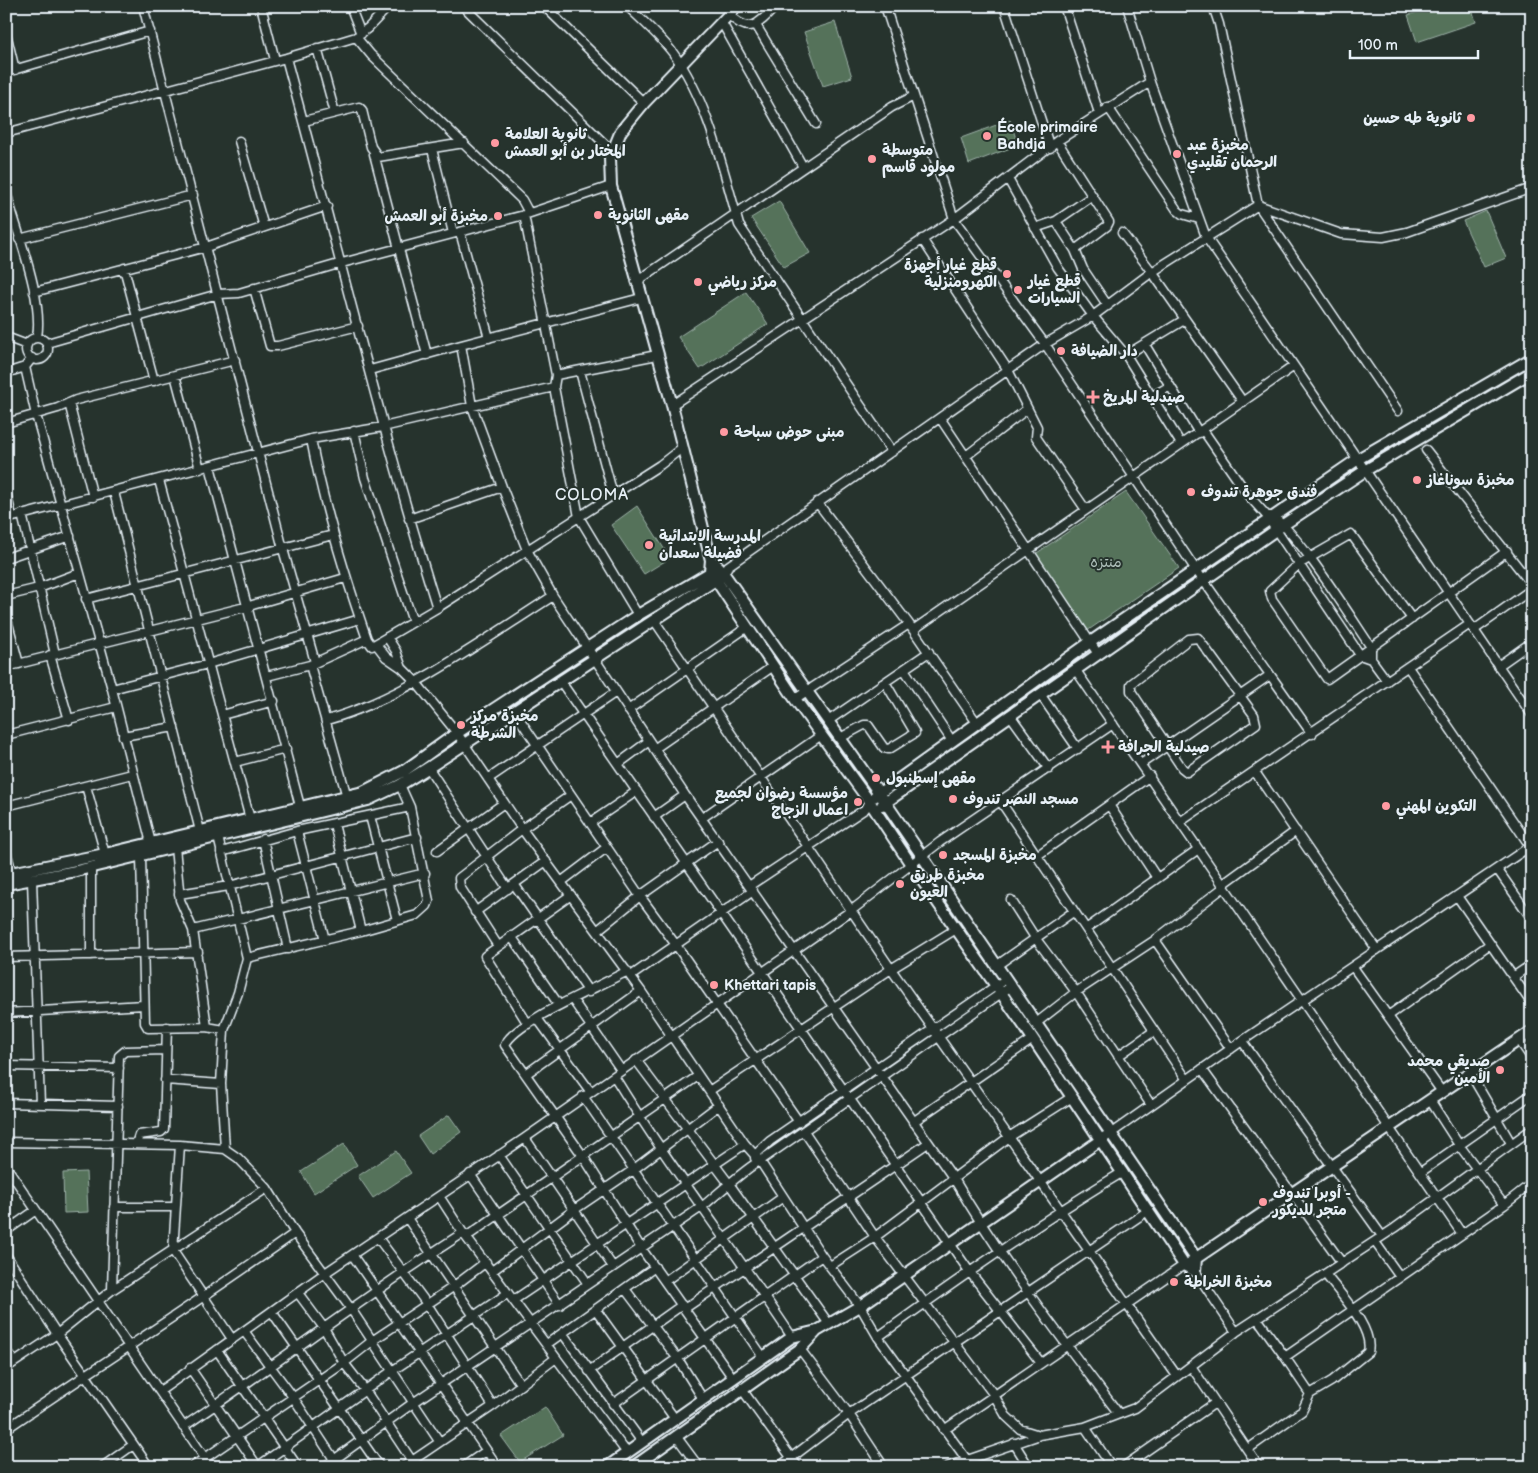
<svg xmlns="http://www.w3.org/2000/svg" width="1538" height="1473" viewBox="0 0 1538 1473" font-family="'Balsamiq Sans','Playpen Sans Arabic',sans-serif">
	<rect width="100%" height="100%" fill="#26332d"/>
	<filter id="ink" filterUnits="userSpaceOnUse"><feTurbulence type="fractalNoise" baseFrequency=".02" numOctaves="2"/><feDisplacementMap in="SourceGraphic" scale="10" xChannelSelector="R" yChannelSelector="G"/><feConvolveMatrix kernelMatrix="1 2 1 2 8 2 1 2 1" color-interpolation-filters="sRGB"/></filter>
	<g filter="url(#ink)">
		<path fill="#54725a" stroke="#9eb2a9" d="M1436,6H1471L1476,22L1417,42L1408,15Z
			M835,22L852,77L823,86L804,32Z
			M1010,120L1018,145L969,164L961,138Z
			M779,201L810,253L784,267L751,218Z
			M1486,211L1506,258L1484,267L1463,221Z
			M746,292L768,324L700,369L678,337Z
			M1126,492L1179,568L1087,631L1034,555Z
			M637,506L670,558L644,574L611,525Z
			M449,1115L461,1132L430,1154L418,1136Z
			M344,1144L357,1165L314,1193L301,1172Z
			M396,1151L411,1173L373,1198L358,1176Z
			M86,1172L88,1212L64,1213L63,1173Z
			M545,1407L563,1435L520,1462L501,1436Z"/>
		<g fill="none" stroke-linecap="round" stroke-linejoin="round">
			<defs>
				<path id="minor" d="M143,6L283,549L315,662
					M261,6L275,60
					M350,6L361,34
					M463,6L612,151
					M544,6L644,103
					M627,6C643,21 660,36 673,53C707,98 724,172 739,225L892,452
					M885,6L954,219L1045,344L1196,570L1312,734
					M1004,6L1050,148
					M1064,6L1099,113
					M1127,6L1150,82L1206,237L1532,715
					M1213,6L1219,24L1258,205L1341,234L1383,237L1407,232L1532,188
					M729,15C750,35 758,25 776,6
					M722,23L803,167
					M756,25L816,124
					M6,33L15,70
					M356,37L371,55L522,200L529,213
					M317,48L335,113
					M286,58C336,241 380,426 437,608
					M6,72L150,31
					M1108,107L1177,210L1182,214L1199,219
					M304,121L359,107L362,110L371,147L378,157L464,143
					M6,133L286,58L356,37L368,28L389,6
					M239,141L264,227
					M1057,141L1109,222L1107,226L1075,250
					M432,149L453,233
					M374,154L427,355
					M1008,179L1058,268L1093,316L1126,355L1181,444
					M6,191C16,231 44,298 37,337
					M524,215L556,375
					M1056,221L1075,250L1083,269L1108,306
					M1035,228L1056,221L1091,197
					M460,232L489,338
					M1122,233L1152,272L1243,402
					M19,239L193,195
					M922,239L1008,370L1037,427L1036,437L1086,510
					M124,268L154,381
					M636,282L892,107L914,96
					M254,288L270,346H278L358,326
					M34,292L206,247L327,206
					M6,337L27,345
					M26 349a11 11 0 1 1 22 0a11 11 0 1 1-22 0Z
					M47,343L218,294L239,293L342,263L524,215L611,186
					M461,345L641,298
					M1145,345L1199,433
					M1126,355L1184,320
					M32,358L25,367L36,415L112,689L152,847
					M370,370L461,345L472,406L502,487L527,550L553,596L685,795L954,1179C1002,1261 1061,1338 1119,1414
					M580,371L613,495
					M6,373L25,367
					M175,375L200,469
					M1151,397L1170,386
					M69,403L93,497
					M672,405L954,219L1057,141L1150,82
					M940,418L1098,654
					M6,423L58,408L76,400L235,360
					M1203,430L1248,495L1266,515L1360,655L1371,659
					M354,431L365,478L413,622
					M311,439C324,508 344,573 367,639L372,646L437,608L613,495L660,465L683,447
					M1426,450L1532,585
					M966,456L1027,409
					M210,466L301,810
					M159,480L250,819
					M6,492L12,517
					M114,492L200,831
					M817,502L909,624L977,723
					M22,514L55,654
					M1270,516C1291,521 1355,624 1371,647V659L1387,681
					M6,519L311,439L383,427L554,387
					M409,519L502,487
					M6,558L70,536
					M723,575L728,566L1045,344L1093,316L1152,272L1258,205L1398,411
					M6,596L39,588L79,573
					M86,599L333,535
					M638,615L579,517L554,387L556,375L657,355
					M6,616L19,664
					M1412,619L1351,534L1299,564L1270,591L1272,599L1327,679L1507,551
					M654,620L891,969L1177,1376
					M913,630L1294,366
					M1474,630L1532,589
					M387,637L396,651L402,668
					M1198,638L1254,715L1256,724L1187,772L1182,768L1131,691V684L1189,639Z
					M376,644L386,657L402,668L415,681L457,733L522,829L641,991L745,1144L760,1161L822,1256L860,1306L878,1337L972,1467
					M50,655L69,720
					M310,665L347,797
					M1498,666L1532,642
					M6,667L249,606L345,578
					M1408,667L1530,846
					M904,669L952,741
					M1075,669L1462,1234
					M267,676L310,665L367,639
					M561,682L969,1271L1041,1363
					M112,689L208,664L360,619
					M1040,694L1078,749
					M795,699L909,624
					M628,710L746,628
					M514,711L640,896L676,945L799,1122
					M222,715L274,701
					M1010,715L1049,769
					M327,720C407,697 482,641 553,596
					M828,721L929,652
					M6,735L116,707
					M123,736L174,727
					M840,738L864,725H868L884,748L889,749L915,733L885,682
					M654,749L772,667
					M235,762L286,749
					M618,764L649,741
					M1141,764L1270,675
					M428,767L508,889
					M1255,772L1377,950
					M488,779L616,692
					M86,786L105,854
					M1001,802L1187,1080
					M1109,805L1157,878
					M6,806L132,774
					M370,816L397,920
					M654,817L685,795
					M702,818L820,736
					M1180,822L1470,624
					M590,823L637,791
					M334,824L361,931
					M297,831L325,940
					M218,837L247,958L361,931L417,915L427,906L429,901L410,807L400,785
					M263,839L288,949
					M175,847L180,900L193,930L207,1027
					M6,850L13,878
					M437,851L504,803
					M221,852L297,831L410,807
					M1038,855L1150,776
					M141,856L145,1023L148,1028L207,1027L224,1030
					M1497,869L1532,919
					M32,880L40,1104
					M561,882L606,848
					M514,884L589,992
					M1222,885L1296,831
					M749,886L865,809L869,801
					M179,894L229,886L417,837
					M1457,896L1532,1004
					M1011,900L1036,939L1076,992L1151,1105
					M475,912L546,861
					M1086,929L1197,850
					M193,930L425,873
					M598,930L640,896L718,841
					M511,936L559,1005
					M1155,940L1231,1049
					M498,946L460,887L459,878L522,829L571,795
					M91,955V867
					M6,957L198,952
					M996,966L1073,912
					M1353,967L1442,1092
					M627,971C602,986 515,1021 505,1045L583,1156L641,1248L733,1378
					M631,976L753,891
					M1513,977L1532,964
					M572,999L621,1070
					M6,1013L144,1005
					M1388,1016L1490,944
					M537,1018L590,1091
					M528,1024L485,956L571,895
					M1035,1024L1076,992L1155,940L1224,887
					M1519,1040L1532,1059
					M1242,1041L1382,1236
					M1118,1056L1154,1031
					M636,1060L730,1185L829,1324
					M6,1066L119,1068
					M1202,1069L1342,1263
					M1470,1073L1511,1143
					M526,1074L641,991
					M614,1076C669,1166 734,1249 792,1337
					M165,1080L221,1084
					M709,1091L891,969L956,929
					M583,1096L763,1357
					M1430,1100L1459,1145L1504,1205
					M6,1103L118,1106
					M913,1122L1033,1039
					M804,1131L875,1237L994,1395L1006,1416L1020,1429L1039,1435L1085,1427L1135,1408L1236,1332L1395,1228L1532,1129
					M1110,1134L1242,1041L1532,845
					M525,1138L613,1267
					M6,1142L180,1145L225,1149L238,1158L267,1188L295,1233L351,1309L439,1441
					M136,1144L139,1135L161,1132L164,1129L167,1027
					M180,1145L173,1251L232,1339
					M225,1149L221,1084L224,1030L238,993L247,958
					M499,1155L588,1284
					M755,1158V1155L770,1141L1000,983
					M6,1166L211,1467
					M1421,1172L1532,1094
					M470,1174L560,1305
					M439,1196L463,1233L627,1453
					M114,1207H175
					M407,1218L521,1385
					M6,1231L36,1210
					M466,1237L698,1076
					M378,1238L427,1304L493,1406
					M1375,1242L1400,1277
					M6,1255L57,1334L149,1467
					M353,1256L498,1467
					M830,1266L875,1237L1009,1137L1072,1097
					M492,1271L574,1210L633,1170L719,1105
					M1195,1271L1236,1332
					M665,1281L783,1197
					M625,1289L678,1359L703,1399
					M112,1290L119,1056L125,1051L166,1050
					M298,1293L324,1328L344,1363L365,1390L412,1461
					M514,1300L745,1144
					M684,1309L928,1143
					M596,1310L675,1419
					M272,1312L380,1467
					M1257,1318L1285,1357L1504,1205L1532,1183
					M244,1331L293,1397L339,1467
					M563,1334L642,1442
					M878,1337C958,1279 1038,1223 1123,1172
					M547,1344L655,1267
					M800,1349L849,1414L884,1467
					M217,1350L298,1467
					M6,1351L15,1362
					M1285,1357L1310,1394L1332,1381L1368,1352C1374,1328 1339,1293 1326,1275
					M1191,1366L1259,1467
					M6,1368L57,1334L112,1290L267,1188
					M190,1368L258,1467
					M589,1371L682,1305
					M741,1388L798,1467
					M160,1391L325,1273L525,1138L852,910L940,842L1113,724
					M613,1404L822,1256
					M183,1427C277,1364 367,1294 463,1233
					M1085,1427L1112,1467
					M6,1429C102,1363 200,1301 295,1233
					M944,1430L1184,1265
					M676,1436L699,1467
					M1014,1443L1029,1467
					M1248,1449L1302,1411L1310,1394
					M102,1467L133,1445
					M192,1467L344,1363L372,1341L453,1287L486,1262
					M257,1467L392,1371L508,1293
					M324,1467L413,1403L703,1206C714,1197 751,1164 760,1161L1010,987
					M403,1467L493,1406L556,1358
					M463,1467L486,1451
					M779,1467L849,1414L1149,1210
					M947,1467L1037,1436
					M1123,1467L1215,1403"/>
				<path id="tertiary" d="M711,560L719,567L879,793L1196,1258L1195,1271L1184,1265L1027,1030L912,866L869,801L795,699L710,571L711,560L672,405L611,186L610,158L621,131L644,103L737,6
					M874,797L1089,643L1358,459L1532,358
					M882,805L1283,525L1366,470L1532,372
					M6,874L105,854L363,792L404,771L457,733L638,615L716,569
					M6,884L76,871L368,800L400,785L431,766L720,577
					M1192,1261L1532,1031
					M607,1467L792,1337L817,1331L860,1306L1105,1137
					M633,1467L800,1349L816,1332"/>
			</defs>
			<use href="#minor" stroke="#e8f1f8" stroke-width="11"/>
			<use href="#tertiary" stroke="#e8f1f8" stroke-width="14"/>
			<use href="#minor" stroke="#26332d" stroke-width="8"/>
			<use href="#tertiary" stroke="#26332d" stroke-width="10"/>
		</g>
	</g>
	<g fill="#ff9aa2" stroke="#26332d" stroke-width="2">
		<circle cx="1471" cy="118" r="5"/>
		<circle cx="987" cy="136" r="5"/>
		<circle cx="495" cy="143" r="5"/>
		<circle cx="1177" cy="154" r="5"/>
		<circle cx="872" cy="159" r="5"/>
		<circle cx="598" cy="215" r="5"/>
		<circle cx="498" cy="216" r="5"/>
		<circle cx="1007" cy="274" r="5"/>
		<circle cx="698" cy="282" r="5"/>
		<circle cx="1018" cy="290" r="5"/>
		<circle cx="1061" cy="351" r="5"/>
		<path d="M1090.5 389.5h5v5h5v5h-5v5h-5v-5h-5v-5h5z"/>
		<circle cx="724" cy="432" r="5"/>
		<circle cx="1417" cy="480" r="5"/>
		<circle cx="1191" cy="492" r="5"/>
		<circle cx="649" cy="545" r="5"/>
		<circle cx="461" cy="725" r="5"/>
		<path d="M1105.5 739.5h5v5h5v5h-5v5h-5v-5h-5v-5h5z"/>
		<circle cx="876" cy="778" r="5"/>
		<circle cx="953" cy="799" r="5"/>
		<circle cx="858" cy="802" r="5"/>
		<circle cx="1386" cy="806" r="5"/>
		<circle cx="943" cy="855" r="5"/>
		<circle cx="900" cy="884" r="5"/>
		<circle cx="714" cy="985" r="5"/>
		<circle cx="1500" cy="1070" r="5"/>
		<circle cx="1263" cy="1202" r="5"/>
		<circle cx="1174" cy="1282" r="5"/>
	</g>
	<g text-anchor="middle" stroke-width="4" stroke-linejoin="round" paint-order="stroke">
		<g font-size="15" font-weight="bold" fill="#e8f1f8" stroke="#26332d" text-anchor="start">
			<text x="1461" y="123" text-anchor="end">ثانوية طه حسين</text>
			<text x="997" y="132">École primaire<tspan x="997" dy="17">Bahdja</tspan></text>
			<text x="505" y="139">ثانوية العلامة<tspan x="505" dy="17">المختار بن أبو العمش</tspan></text>
			<text x="1187" y="150">مخبزة عبد<tspan x="1187" dy="17">الرحمان تقليدي</tspan></text>
			<text x="882" y="155">متوسطة<tspan x="882" dy="17">مولود قاسم</tspan></text>
			<text x="608" y="220">مقهى الثانوية</text>
			<text x="488" y="221" text-anchor="end">مخبزة أبو العمش</text>
			<text x="997" y="270" text-anchor="end">قطع غيار أجهزة<tspan x="997" dy="17">الكهرومنزلية</tspan></text>
			<text x="1028" y="286">قطع غيار<tspan x="1028" dy="17">السيارات</tspan></text>
			<text x="708" y="287">مركز رياضي</text>
			<text x="1071" y="356">دار الضيافة</text>
			<text x="1103" y="402">صيدلية المريخ</text>
			<text x="734" y="437">مبنى حوض سباحة</text>
			<text x="1427" y="485">مخبزة سوناغاز</text>
			<text x="1201" y="497">فندق جوهرة تندوف</text>
			<text x="659" y="541">المدرسة الابتدائية<tspan x="659" dy="17">فضيلة سعدان</tspan></text>
			<text x="471" y="721">مخبزة مركز<tspan x="471" dy="17">الشرطة</tspan></text>
			<text x="1118" y="752">صيدلية الجرافة</text>
			<text x="886" y="783">مقهى إسطنبول</text>
			<text x="848" y="798" text-anchor="end">مؤسسة رضوان لجميع<tspan x="848" dy="17">اعمال الزجاج</tspan></text>
			<text x="963" y="804">مسجد النصر تندوف</text>
			<text x="1396" y="811">التكوين المهني</text>
			<text x="953" y="860">مخبزة المسجد</text>
			<text x="910" y="880">مخبزة طريق<tspan x="910" dy="17">العيون</tspan></text>
			<text x="724" y="990">Khettari tapis</text>
			<text x="1490" y="1066" text-anchor="end">صديقي محمد<tspan x="1490" dy="17">الأمين</tspan></text>
			<text x="1273" y="1198">أوبرا تندوف -<tspan x="1273" dy="17">متجر للديكور</tspan></text>
			<text x="1184" y="1287">مخبزة الخراطة</text>
		</g>
		<g font-size="15" fill="#adbeb9" stroke="#26332d">
			<text x="1106" y="567">منتزه</text>
		</g>
		<g font-size="16" letter-spacing="1" fill="#e8f1f8" stroke="#26332d">
			<text x="592" y="500">COLOMA</text>
		</g>
	</g>
	<rect width="1538" height="1473" fill="none" stroke="#26332d" stroke-width="25"/>
	<rect x="12" y="12" width="1513" height="1448" fill="none" stroke="#e8f1f8" stroke-width="2" filter="url(#ink)"/>
	<path d="M1350 50v8h128v-8" fill="none" stroke="#e8f1f8" stroke-width="2.5"/>
	<text x="1358" y="50" font-size="15" fill="#e8f1f8" stroke="#26332d" stroke-width="4" paint-order="stroke">100 m</text>
</svg>
